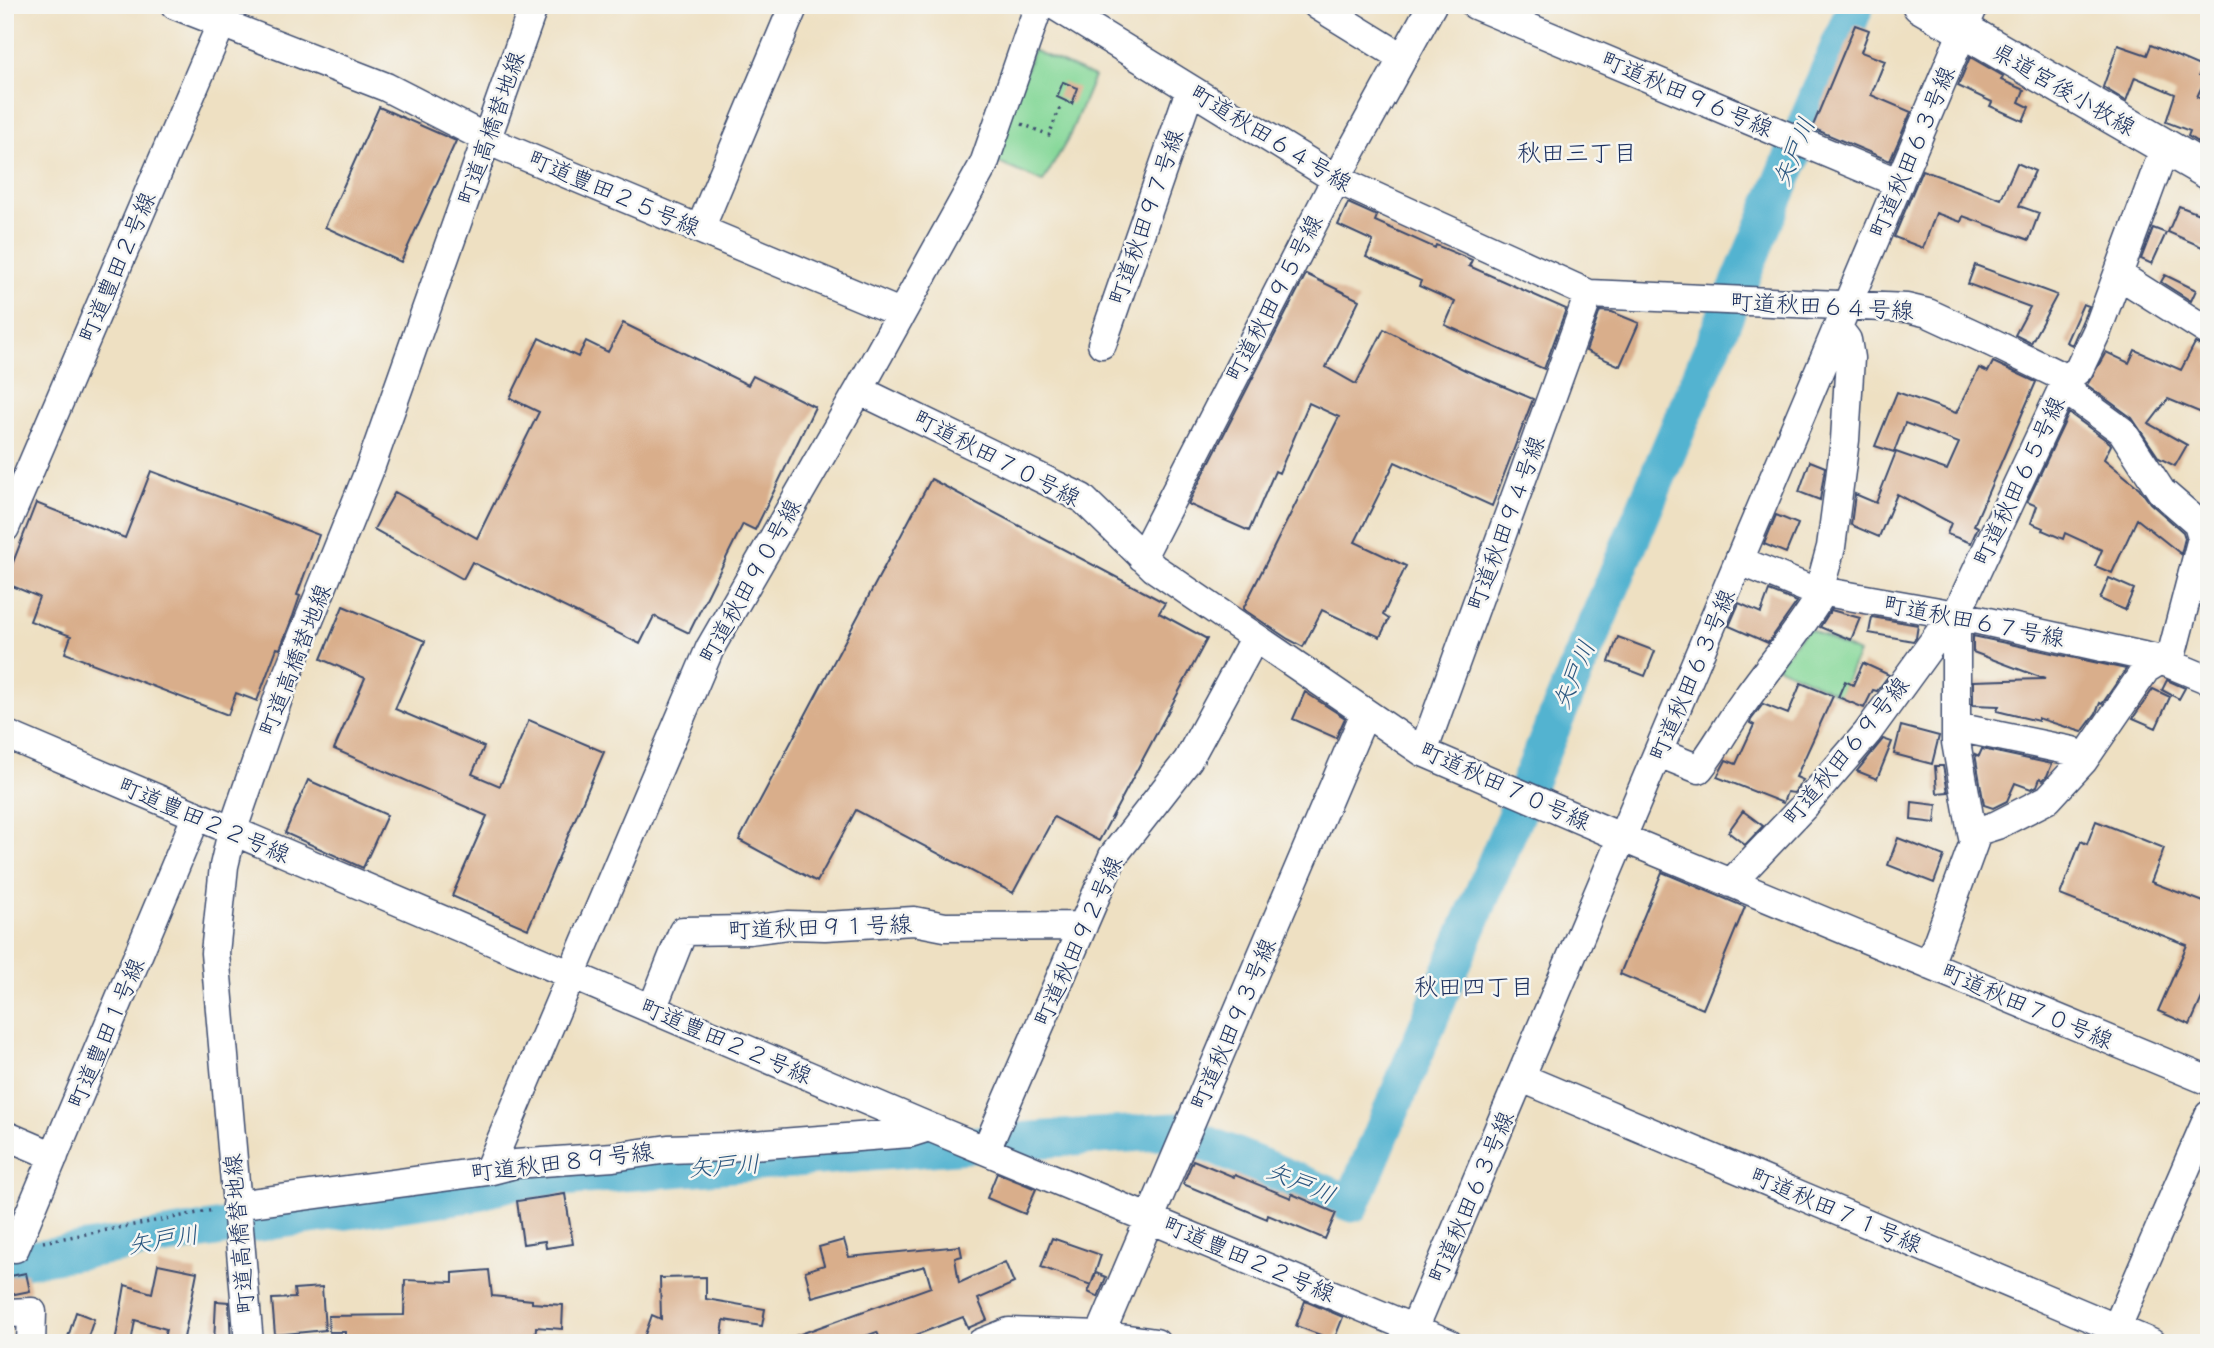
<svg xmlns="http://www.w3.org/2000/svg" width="2214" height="1348" viewBox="0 0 2214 1348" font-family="'Patrick Hand','Klee One',sans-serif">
	<rect width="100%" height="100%" fill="#f6f6f2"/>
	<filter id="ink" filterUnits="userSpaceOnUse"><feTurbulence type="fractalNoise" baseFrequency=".0143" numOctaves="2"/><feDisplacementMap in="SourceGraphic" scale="14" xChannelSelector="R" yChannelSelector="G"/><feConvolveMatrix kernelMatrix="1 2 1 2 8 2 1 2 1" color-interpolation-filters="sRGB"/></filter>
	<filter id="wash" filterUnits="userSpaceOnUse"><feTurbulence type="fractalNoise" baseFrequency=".00686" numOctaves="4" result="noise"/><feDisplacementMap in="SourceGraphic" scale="28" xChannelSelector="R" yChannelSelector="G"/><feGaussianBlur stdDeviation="1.57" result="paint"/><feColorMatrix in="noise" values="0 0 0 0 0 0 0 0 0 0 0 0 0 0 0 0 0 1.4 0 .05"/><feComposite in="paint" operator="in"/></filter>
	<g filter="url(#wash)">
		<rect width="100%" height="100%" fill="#eee0c2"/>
		<path fill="#86d899" stroke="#50847c" stroke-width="2" d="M1033,50L1094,77L1068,139L1043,182L994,161Z
			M1807,628L1858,653L1840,695L1777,666Z"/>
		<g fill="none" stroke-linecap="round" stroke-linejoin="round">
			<path stroke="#52b3d0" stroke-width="37" d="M5,1263L222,1228L471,1194L512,1182L1016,1141L1176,1131L1352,1204L1856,5"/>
		</g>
		<g id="blocks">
			<path fill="#d9ae8b" d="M1855,25L1869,30L1861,52L1885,61L1871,95L1911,112L1890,161L1812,128Z
				M2118,45L2147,55L2151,45L2202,67L2199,75L2206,77L2197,97L2209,102V136L2204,146L2188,136L2190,131L2166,122L2175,94L2135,77L2126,101L2103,87Z
				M1970,57L2003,76L2001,80L2024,90L2019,102L2029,107L2023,121L1990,106L1992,102L1958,86Z
				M1063,82L1078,88L1072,104L1057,97Z
				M379,107L456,141L401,262L325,227Z
				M2017,163L2035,171L2019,206L2039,213L2029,240L1963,216L1961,222L1936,213L1923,248L1894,237L1922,170L2001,199Z
				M1348,203L1377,216L1375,221L1435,248L1436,245L1472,260L1469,266L1566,309L1544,369L1445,325L1455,302L1419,286L1421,281L1366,257L1373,241L1338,225Z
				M2179,206L2209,218V250L2168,232Z
				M2153,228L2166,233L2152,264L2141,259Z
				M1975,265L2057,295L2031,343L2015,335L2030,307L1968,284Z
				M1306,274L1359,300L1326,367L1356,384L1384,329L1465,370L1533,399L1492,506L1395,462L1355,542L1406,566L1383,615L1389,619L1380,637L1322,610L1303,647L1288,639L1243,609L1339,417L1309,403L1279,473L1275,471L1249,531L1188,504Z
				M2165,275L2196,290L2191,301L2161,282Z
				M2083,304L2089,306L2072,345L2066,342Z
				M1600,311L1612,312L1639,323L1620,366L1586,351Z
				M623,323L748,385L753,376L815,407L755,530L743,524L689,633L654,616L640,644L472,562L463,579L374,529L395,492L477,538L539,412L510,398L539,338L578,357L586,341L608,352Z
				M2195,343L2209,350V416L2168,399L2149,424L2187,445L2175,466L2159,458L2132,418L2087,385L2106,352L2129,363L2135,350L2181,370Z
				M1993,362L2036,382L1974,525L1978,527L1971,543L1947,534L1951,523L1897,494L1879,537L1851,525L1855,494L1876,503L1896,452L1947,470L1959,443L1905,423L1894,452L1875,446L1897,392L1956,413L1979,368L1988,372Z
				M2069,413L2110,443L2111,445L2104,459L2139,488L2150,503L2183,532L2185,538L2181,554L2137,519L2112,573L2095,566L2102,550L2065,533L2063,539L2042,530L2043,528L2031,523L2037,506L2027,502Z
				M1810,461L1825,467L1820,500L1799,492Z
				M151,471L319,535L297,595L300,596L293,616L280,649L277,648L257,701L236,693L228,715L65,653L71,636L30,621L39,597L5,583L36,503L125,538Z
				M931,479L1165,603L1159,613L1207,639L1099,841L1054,817L1013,893L856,810L817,882L739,840Z
				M1776,515L1798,524L1786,553L1764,544Z
				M2109,578L2134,589L2125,610L2100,599Z
				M1769,591L1797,602L1768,643L1729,626L1739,603L1761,613Z
				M343,606L425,641L395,709L484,747L472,774L500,786L529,720L604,752L528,929L452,896L487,816L334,749L365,678L321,659Z
				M1831,610L1860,618L1851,640L1820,627Z
				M1872,617L1918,625L1916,638L1913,641L1869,633Z
				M1973,636L2126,669L2102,704L2100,703L2096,713L2082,732L2038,718V721L1997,711L1999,706L1973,705V681L2045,679L1973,652Z
				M1618,637L1655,651L1645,676L1609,662Z
				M1863,663L1889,675L1877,691L1873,690L1864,708L1838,697L1845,681L1853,685Z
				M2167,680L2185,688L2179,699L2162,690Z
				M1801,683L1833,696L1796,777L1803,780L1794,793L1787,792L1783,803L1717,777L1726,760L1736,764L1754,725L1750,723L1751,720L1763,704L1788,714Z
				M2153,689L2170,697L2156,728L2133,718Z
				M1305,692L1345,718L1336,738L1293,719Z
				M1901,726L1939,736L1932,764L1894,754Z
				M1883,739L1892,742L1877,779L1857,771Z
				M1982,749L2052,764L2047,776L2043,780L2040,778L2037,786L2031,789L2015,783L2007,801L1993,808L1984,805L1975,754L1979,756Z
				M1935,766H1943L1948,792L1937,793Z
				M308,780L387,815L363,868L285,833Z
				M1912,802L1937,805L1935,823L1911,820Z
				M1743,811L1763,826L1745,845L1728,832Z
				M2096,821L2164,848L2151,882L2209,904V982L2190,1025L2158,1011L2187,945L2060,895L2081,841L2087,844Z
				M1898,838L1944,856L1934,883L1888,865Z
				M1662,872L1745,907L1703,1009L1620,974Z
				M1193,1160L1234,1177L1235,1175L1291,1198L1292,1194L1336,1213L1325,1239L1268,1215L1267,1219L1183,1184Z
				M997,1173L1036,1189L1025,1214L987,1198Z
				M565,1194L573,1244L546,1248L545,1241L523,1244L517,1201Z
				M1052,1238L1101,1255L1091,1285L1041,1267Z
				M844,1240L849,1257L960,1246L962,1256L955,1258L959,1283L1005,1262L1014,1283L978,1299L987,1320L968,1328L963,1317L895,1343H882L877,1332L846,1343H781V1341L931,1287L925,1266L812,1297L805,1271L824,1265L819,1247Z
				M158,1264L197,1272L183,1343H163L166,1329L135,1320L131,1343H115L125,1285L152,1293Z
				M489,1270L492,1296L532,1300V1303L563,1305L562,1329L536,1327L535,1343H345V1332H329L328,1316L404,1315L405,1280L453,1282V1273Z
				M26,1273L30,1291L5,1296V1277Z
				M1096,1273L1106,1277L1098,1297L1088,1292Z
				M706,1277V1299L765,1309L762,1326L724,1320L721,1343H642L652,1315L661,1319L660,1278Z
				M322,1287L325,1330L275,1335L272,1299L295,1298L294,1289Z
				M216,1301L229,1302L231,1343H214Z
				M1305,1301L1343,1317L1334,1340L1296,1326Z
				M76,1312L94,1319L86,1343H66Z"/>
		</g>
	</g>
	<g filter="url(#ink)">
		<use href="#blocks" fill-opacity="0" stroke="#3b4a6d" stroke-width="2"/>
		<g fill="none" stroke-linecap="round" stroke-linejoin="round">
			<defs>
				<path id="minor" d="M175,5L386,87L503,147L900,313
					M1054,5L1336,179L1589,294L1907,308L1928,313L1993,343L2067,379L2074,396L2122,431L2161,491L2198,523L2202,538L2172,653L2146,669L2083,761L2048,799L1997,825L1972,833L1974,842L1929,965
					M1317,5L1403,58
					M1475,5L1899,183
					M700,229L794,5
					M2119,275L2209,332
					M1102,344L1190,90
					M859,390L1082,498L1154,568L1423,752L1623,838L2209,1081
					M5,528L228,8
					M1142,557L1336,179L1432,5
					M1740,561L1809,589L1956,615L2161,660L2209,680
					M1819,591L1831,547L1845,440L1850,358L1847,340L1838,328
					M1956,727L2072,751L2083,761
					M5,734L929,1127L1448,1343
					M1423,752L1589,294
					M1659,753L1699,769C1716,748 1728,724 1744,702C1770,665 1800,631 1823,592
					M1972,833L1956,742V615L2067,379L2079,369L2097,331L2165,147
					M1731,883L1806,804L1867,733L1944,627L1956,615
					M652,1009L683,931L749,930L788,925L825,926L914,921L945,927L1083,926
					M1522,1078L2151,1343
					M5,1135L54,1156
					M986,1150L1113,856L1188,760L1255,637
					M488,1171L710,648L859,390L984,164L1039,5
					M236,1205L488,1171L515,1164L613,1157L668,1149L727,1147L910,1133L929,1127
					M15,1248L196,817
					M5,1313L32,1312L31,1343
					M1100,1335L1365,713
					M249,1343L215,953L224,866L232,832L281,690L369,471L534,5
					M981,1343L1009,1332L1100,1335L1156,1343
					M1408,1343L1974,5
					M2110,1343L2209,1115"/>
				<path id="major" d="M1920,5L2209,172"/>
			</defs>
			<use href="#minor" stroke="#3b4a6d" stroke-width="31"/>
			<use href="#major" stroke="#3b4a6d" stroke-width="38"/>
			<path stroke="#3b4a6d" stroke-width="3.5" stroke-dasharray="2 5" stroke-linecap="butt" d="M1022,124L1049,135L1061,105
				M43,1242L214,1210"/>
			<use href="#minor" stroke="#fff" stroke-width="28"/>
			<use href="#major" stroke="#fff" stroke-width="35"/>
		</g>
	</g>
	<g text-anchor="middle" stroke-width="5" stroke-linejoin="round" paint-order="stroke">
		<g font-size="23" fill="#1b2f5e" stroke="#f6f6f2">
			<text transform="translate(2064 89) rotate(30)" y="8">県道宮後小牧線</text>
			<text transform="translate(1687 94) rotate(23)" y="8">町道秋田９６号線</text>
			<text transform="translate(491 128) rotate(-71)" y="8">町道高橋替地線</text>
			<text transform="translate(1271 138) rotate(31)" y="8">町道秋田６４号線</text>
			<text transform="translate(1912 152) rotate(-67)" y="8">町道秋田６３号線</text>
			<text transform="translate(614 193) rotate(23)" y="8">町道豊田２５号線</text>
			<text transform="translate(1146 217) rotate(-71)" y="8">町道秋田９７号線</text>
			<text transform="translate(117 267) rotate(-67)" y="8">町道豊田２号線</text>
			<text transform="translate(1274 298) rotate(-63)" y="8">町道秋田９５号線</text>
			<text transform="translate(1822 306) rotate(3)" y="8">町道秋田６４号線</text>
			<text transform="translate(997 458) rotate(27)" y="8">町道秋田７０号線</text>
			<text transform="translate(2019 481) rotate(-65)" y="8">町道秋田６５号線</text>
			<text transform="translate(1506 523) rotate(-70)" y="8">町道秋田９４号線</text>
			<text transform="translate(750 581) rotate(-61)" y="8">町道秋田９０号線</text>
			<text transform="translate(1974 621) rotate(11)" y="8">町道秋田６７号線</text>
			<text transform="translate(295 660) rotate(-69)" y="8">町道高橋替地線</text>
			<text transform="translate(1692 675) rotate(-67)" y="8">町道秋田６３号線</text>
			<text transform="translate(1846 751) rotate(-51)" y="8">町道秋田６９号線</text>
			<text transform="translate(1505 786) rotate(24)" y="8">町道秋田７０号線</text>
			<text transform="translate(204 820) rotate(23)" y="8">町道豊田２２号線</text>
			<text transform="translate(820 927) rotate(-2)" y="8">町道秋田９１号線</text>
			<text transform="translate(1078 941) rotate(-66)" y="8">町道秋田９２号線</text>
			<text transform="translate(2027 1006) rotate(23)" y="8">町道秋田７０号線</text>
			<text transform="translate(1233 1024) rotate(-67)" y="8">町道秋田９３号線</text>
			<text transform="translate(106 1033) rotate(-67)" y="8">町道豊田１号線</text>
			<text transform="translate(726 1041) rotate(23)" y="8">町道豊田２２号線</text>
			<text transform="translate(562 1162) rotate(-7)" y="8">町道秋田８９号線</text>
			<text transform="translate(1471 1197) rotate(-67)" y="8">町道秋田６３号線</text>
			<text transform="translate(1836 1210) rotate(23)" y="8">町道秋田７１号線</text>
			<text transform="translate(239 1234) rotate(-95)" y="8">町道高橋替地線</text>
			<text transform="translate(1249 1259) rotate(23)" y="8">町道豊田２２号線</text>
		</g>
		<g font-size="24" font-style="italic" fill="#2c5780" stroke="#f6f6f2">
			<text transform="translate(1794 152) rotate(-67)" y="8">矢戸川</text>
			<text transform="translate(1574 675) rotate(-67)" y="8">矢戸川</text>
			<text transform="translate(724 1166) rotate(-4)" y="8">矢戸川</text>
			<text transform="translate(1301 1183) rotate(23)" y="8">矢戸川</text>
			<text transform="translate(163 1240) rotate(-9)" y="8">矢戸川</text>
		</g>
		<g font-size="24" fill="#1b2f5e" stroke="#f6f6f2">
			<text x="1577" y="161">秋田三丁目</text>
			<text x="1474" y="995">秋田四丁目</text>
		</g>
	</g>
	<rect width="2214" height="1348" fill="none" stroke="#f6f6f2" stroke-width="28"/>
</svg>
